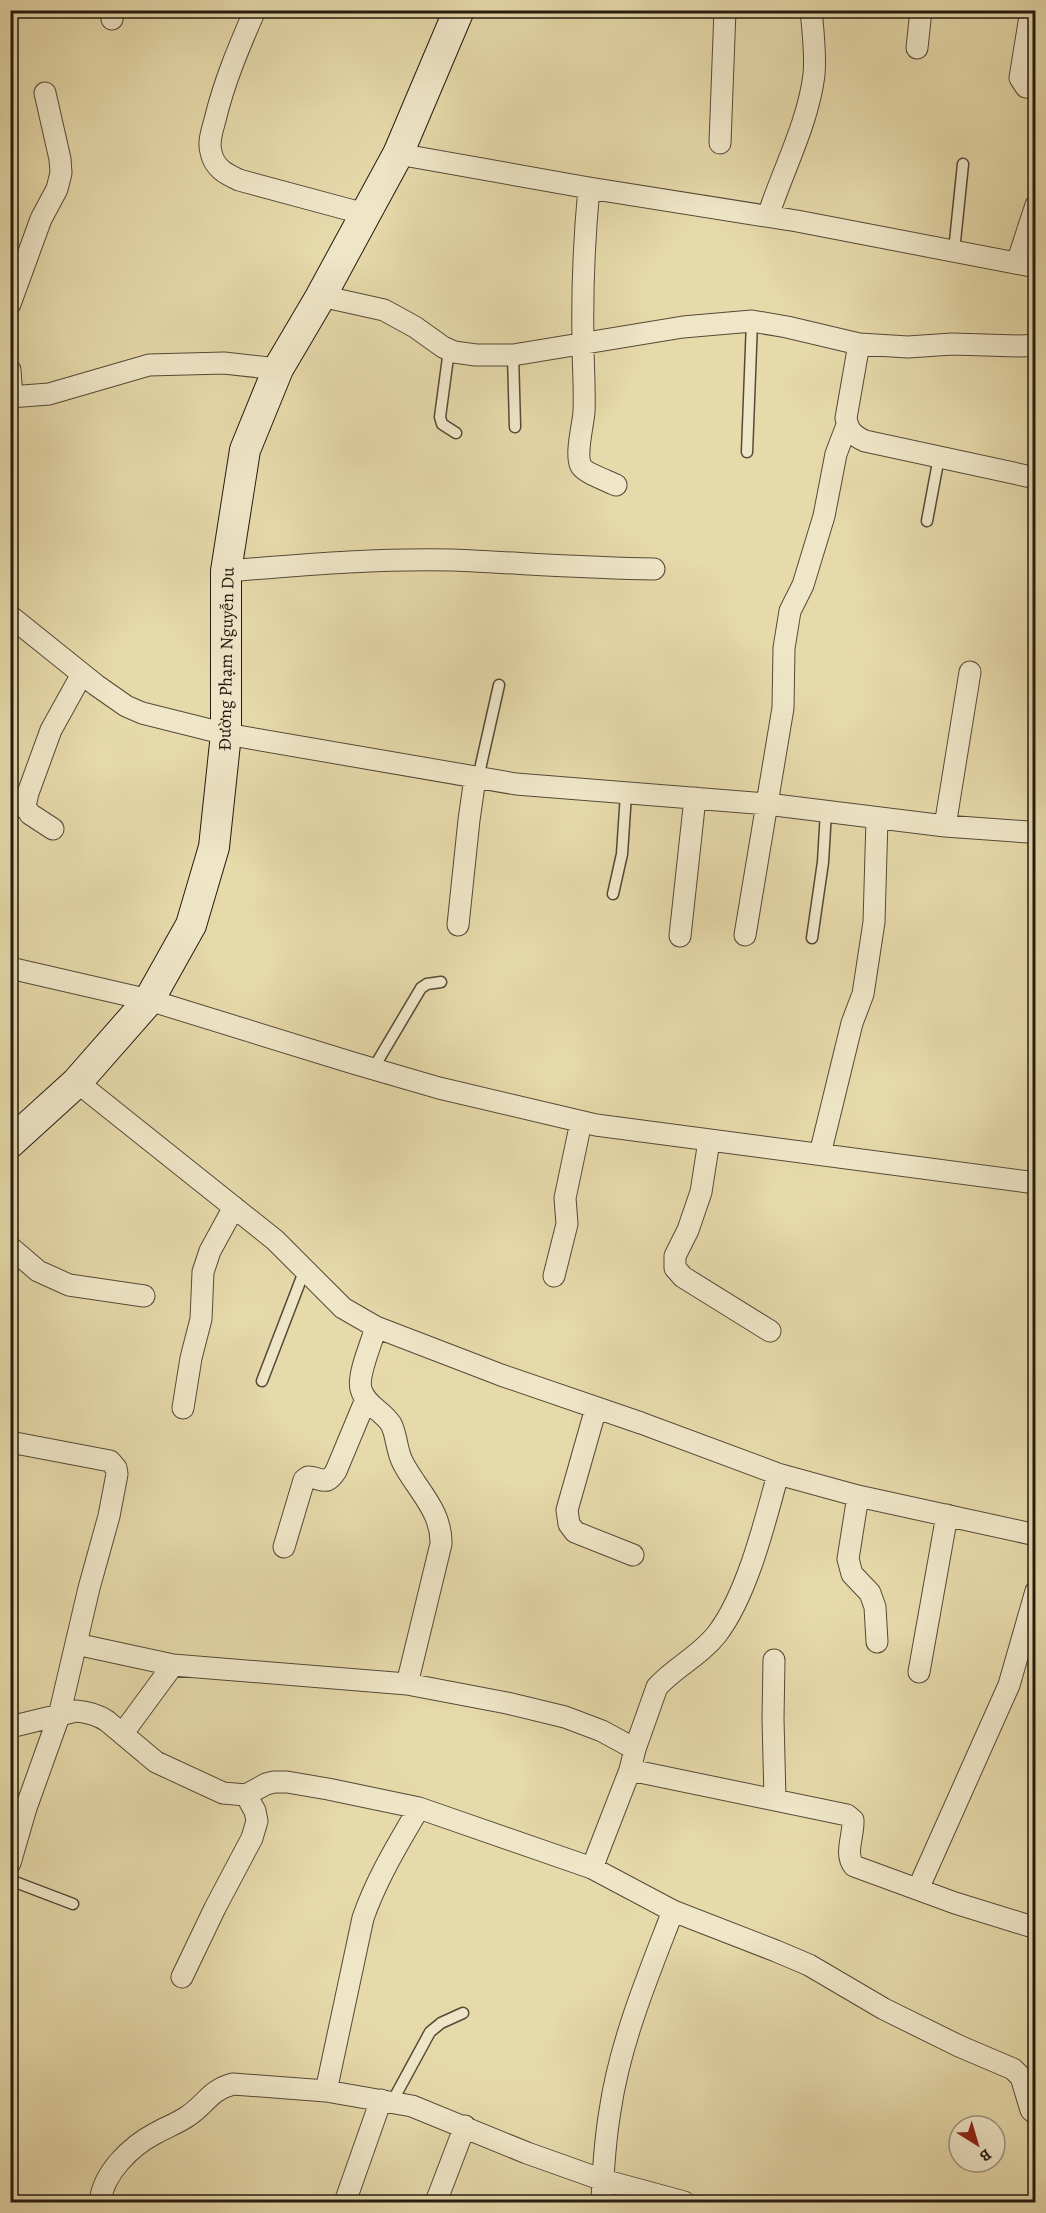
<svg xmlns="http://www.w3.org/2000/svg" width="1046" height="2213" viewBox="0 0 1046 2213" font-family="Alegreya,serif">
	<rect width="100%" height="100%" fill="#e6d9aa"/>
	<filter id="stains"><feTurbulence type="fractalNoise" baseFrequency=".00333" numOctaves="4"/><feColorMatrix values="0 0 0 0 .2 0 0 0 0 .09 0 0 0 0 .02 0 0 0 .5 -.17"/></filter>
	<radialGradient id="worn" r=".72"><stop offset=".6" stop-color="#630" stop-opacity="0"/><stop offset="1" stop-color="#630" stop-opacity=".3"/></radialGradient>
	<g fill="none" stroke-linecap="round" stroke-linejoin="round">
		<defs>
			<path id="lane" d="M954,251L963,164
				M449,350L440,417L442,424L456,433
				M513,355L515,427
				M747,452L752,321
				M927,521L939,457
				M478,778L499,685
				M613,894L622,854L626,794
				M812,938L823,862L826,811
				M373,1069L421,988L427,984L441,982
				M262,1381L305,1269
				M10,1880L73,1904
				M392,2102L430,2032L441,2023L463,2013"/>
			<path id="street" d="M255,10C239,47 224,82 215,120C212,131 208,142 211,152C214,168 226,174 239,180L365,214
				M1031,10L1020,78L1026,87L1036,89
				M112,19L114,10
				M917,48L921,10
				M720,143L725,10
				M398,154L589,188L797,221L1036,267
				M589,188C584,240 582,292 583,343C583,366 585,389 584,412C583,425 575,455 581,466C585,473 608,481 616,485
				M768,216C783,170 808,123 814,75C816,54 813,32 811,10
				M1017,263L1036,205
				M321,296L384,310L415,327L443,347L454,352L476,355H513L683,327L752,321L787,327L859,344L908,347L952,344L1021,346L1036,345
				M10,304L41,219L57,189L61,173L60,159L45,93
				M859,344L846,418C848,431 854,436 865,441L1036,478
				M10,370L12,397
				M10,397L49,394L149,365L224,363L278,369
				M226,571C301,565 378,558 453,560C520,563 587,568 654,569
				M10,616L96,685L126,706L142,713L226,734L516,784L767,804L945,826L1028,832
				M945,826L970,672
				M53,829L30,814L25,806L28,793L51,730L82,674
				M458,925L469,820L475,778
				M745,935L783,708L784,648L790,611L803,585L824,516L836,454L847,425
				M680,936L695,798
				M10,968L149,1000L353,1063L439,1088L596,1125L1036,1183
				M77,1082L275,1240L343,1308L376,1327L501,1375L641,1423L778,1474L858,1496L1036,1535
				M709,1141L701,1192L688,1230L675,1256V1268L683,1277L770,1331
				M820,1154L852,1023L863,994L874,922L877,819
				M10,1247L38,1271L69,1285L144,1296
				M554,1276L567,1224L565,1198L581,1122
				M376,1327C372,1342 357,1375 361,1389C365,1405 383,1411 391,1424C397,1435 396,1450 403,1463C417,1490 442,1511 441,1544L407,1684
				M183,1408L191,1358L201,1319L203,1272L210,1251L234,1207
				M596,1408L567,1510L569,1524L575,1532L633,1555
				M10,1442L110,1461L116,1468L117,1474L109,1516L89,1588L59,1716L26,1808L10,1863
				M858,1496L848,1559L852,1574L870,1593L875,1607L877,1642
				M284,1547L304,1480L308,1477C323,1478 326,1487 336,1471L366,1399
				M76,1644L173,1665L407,1684L507,1703L565,1717L602,1731L635,1749
				M774,1660L773,1719L775,1799
				M919,1672L947,1515
				M10,1727L76,1711C88,1712 97,1714 107,1721L156,1762L223,1793L246,1795L266,1784L274,1782H287L328,1789L419,1808L592,1868L673,1911L776,1951L809,1965L884,2009L959,2046L1013,2069L1021,2077L1031,2110L1036,2114
				M123,1733L173,1665
				M630,1770L847,1815L853,1820C854,1835 844,1854 854,1866L955,1903L1036,1928
				M592,1868L630,1770L635,1749L657,1687C675,1667 700,1656 717,1634C747,1595 765,1522 778,1474
				M918,1889L1009,1685L1036,1591
				M182,1977L215,1908L252,1838L257,1821L255,1811L246,1795
				M326,2091L363,1918C377,1878 398,1844 419,1808
				M100,2202C103,2173 131,2146 156,2133C167,2127 178,2123 188,2116C206,2104 210,2090 233,2084L326,2091L412,2106L527,2153L603,2180L684,2202
				M345,2202L381,2100
				M436,2202L465,2126
				M602,2202C603,2172 605,2141 610,2111C620,2042 648,1976 673,1911"/>
			<path id="secondary" d="M10,1143L77,1082L149,1000L191,925L214,847L226,734V571L245,450L278,369L321,296L398,154L459,10"/>
		</defs>
		<use href="#lane" stroke="#554a37" stroke-width="13"/>
		<use href="#street" stroke="#554a37" stroke-width="23"/>
		<use href="#secondary" stroke="#251a11" stroke-width="32"/>
		<use href="#lane" stroke="#efe6c8" stroke-width="10"/>
		<use href="#street" stroke="#efe6c8" stroke-width="21"/>
		<use href="#secondary" stroke="#efe6c8" stroke-width="30"/>
	</g>
	<g text-anchor="middle" stroke-width="4.5" stroke-linejoin="round" paint-order="stroke">
		<g font-size="18" fill="#251a11" stroke="#efe6c8">
			<text transform="translate(226 659) rotate(-89)" y="6">Đường Phạm Nguyễn Du</text>
		</g>
	</g>
	<rect width="1046" height="2213" fill="none" stroke="#e6d9aa" stroke-width="36"/>
	<rect x="12" y="12" width="1022" height="2189" fill="none" stroke="#251a11" stroke-width="3"/>
	<rect x="18" y="18" width="1010" height="2177" fill="none" stroke="#251a11" stroke-width="1.5"/>
	<g transform="translate(977 2144) rotate(143)"><circle r="28" fill="#efe6c8" stroke="#9e947f" stroke-width="1.5"/>
	<path d="M0-4.5L10 22L0 15L-10 22Z" fill="#8f2418"/>
	<text y="-9" font-size="16" font-weight="bold" text-anchor="middle" fill="#251a11">B</text>
	</g>
	<rect width="100%" height="100%" filter="url(#stains)"/>
	<rect width="100%" height="100%" fill="url(#worn)"/>
</svg>
